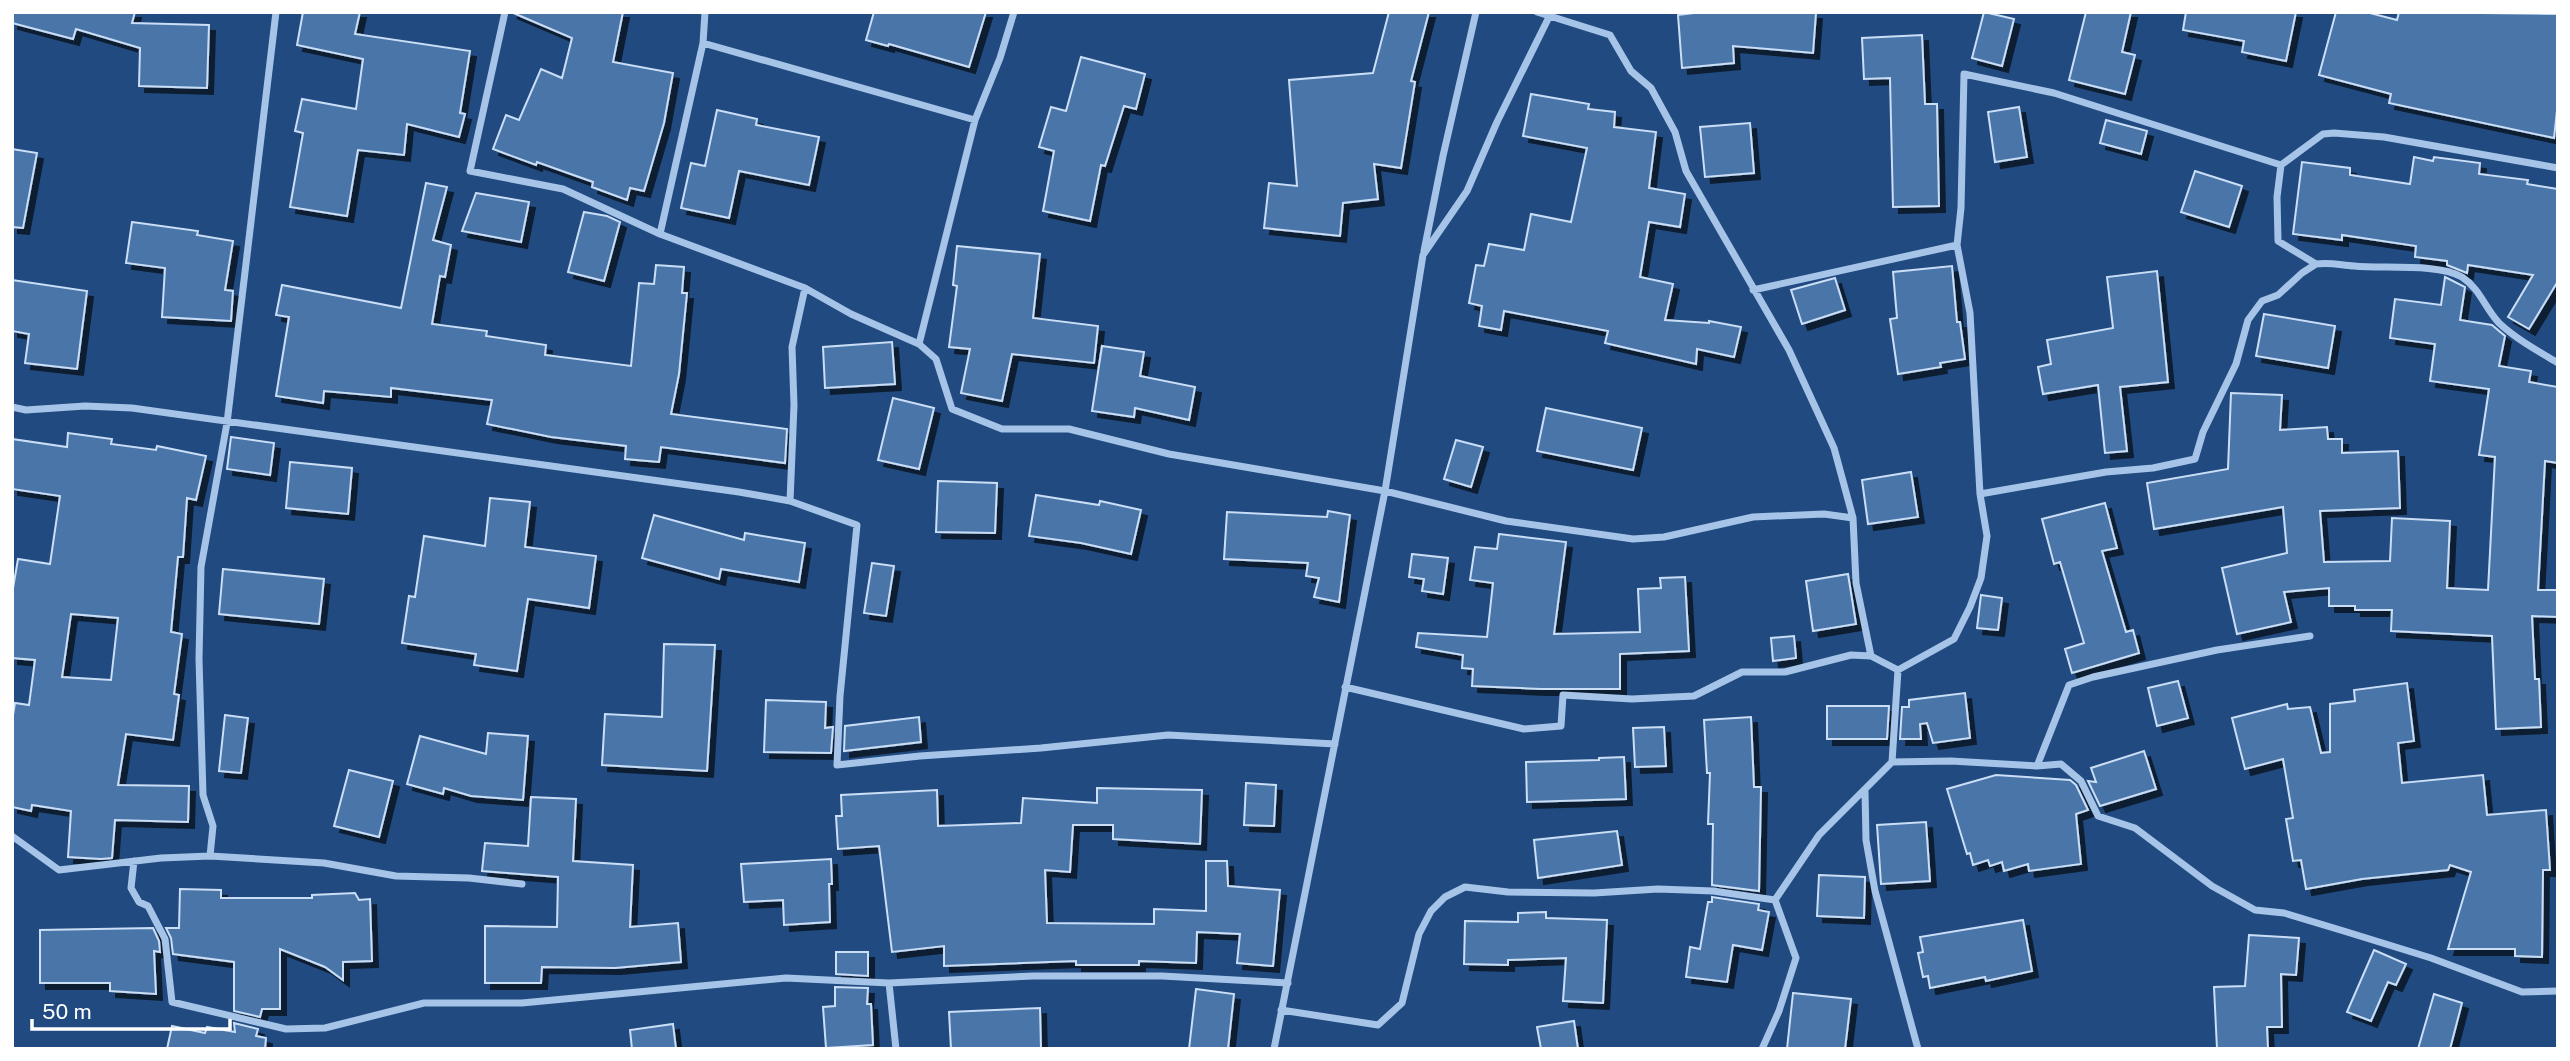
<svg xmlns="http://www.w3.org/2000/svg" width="2570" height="1061" viewBox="0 0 2570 1061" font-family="'Public Sans',sans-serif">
	<defs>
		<filter id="shadow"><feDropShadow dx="6" dy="6" stdDeviation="0" flood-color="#0009"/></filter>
	</defs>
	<rect width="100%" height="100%" fill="#214a80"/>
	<path fill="#4a74a9" stroke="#cadef6" stroke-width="2" fill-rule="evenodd" filter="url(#shadow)" d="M12,12H135L132,23L209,25L207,88L139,86L140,48L76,29L73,39L12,23Z
		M303,12H360L355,34L470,51L460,113L465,114L459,137L407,124L404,155L358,150L347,216L290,207L303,133L295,131L302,99L356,109L363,59L297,45Z
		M511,12H623L613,62L673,73L664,123L644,191L630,188L627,200L592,187L593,182L537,162L536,165L493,149L506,115L519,120L541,69L562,78L572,38Z
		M874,12H986L969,67L889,44L888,46L866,40Z
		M1389,12H1429L1411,81L1415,82L1401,168L1374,164L1378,199L1343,203L1340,236L1264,228L1269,183L1297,186L1289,80L1373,73Z
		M1702,12L1816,13L1813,53L1733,46L1734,63L1682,68L1678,15Z
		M1984,12L2014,19L2002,66L1972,58Z
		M2086,12H2131L2122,52L2135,55L2125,94L2069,80Z
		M2186,12H2296L2286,61L2242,52L2244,41L2183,30Z
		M2336,12H2366L2397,20L2399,12L2558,14V101L2554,138L2389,103L2391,94L2319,75Z
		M1922,35L1925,104H1937L1939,206L1893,207L1890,78L1864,79L1862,38Z
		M1081,57L1145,74L1136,109L1124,106L1105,166L1101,165L1090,221L1043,211L1054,151L1039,147L1051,107L1066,111Z
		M1531,94L1589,104L1588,109L1615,112L1614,127L1656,132L1649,188L1685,194L1680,227L1649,222L1640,277L1673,284L1665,320L1709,323V321L1741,327L1734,357L1697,349L1696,364L1605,343L1608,331L1504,311L1501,330L1479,326L1482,306L1469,303L1476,265L1484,266L1489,244L1524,250L1531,214L1571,222L1587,148L1523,136Z
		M2019,107L2027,157L1995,162L1988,112Z
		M717,110L757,119L756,125L819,137L809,185L739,171L729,218L681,208L691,163L705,166Z
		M2106,120L2147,131L2141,154L2100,143Z
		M1750,123L1754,173L1705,177L1700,127Z
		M12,149L37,153L23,228L12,227Z
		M2414,157L2433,161L2434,157L2480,163L2479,174L2528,180L2527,184L2558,189V281L2529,329L2508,317L2533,275L2468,265L2467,273L2447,265V261L2415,257L2416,246L2342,235V240L2293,234L2302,162L2350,168V175L2410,184Z
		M2195,171L2242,186L2229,227L2181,212Z
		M426,183L447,187L433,240L451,245L445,277L440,276L432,324L487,331L486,336L546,345L545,355L631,366L639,283L654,284L656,265L684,267L682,293H687L679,374L671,414L787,429L785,463L661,447L659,462L625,459L626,446L551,437L487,424L492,400L391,388V397L324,391L323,403L276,396L289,317L276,315L282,285L401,308Z
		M476,193L529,202L521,242L462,231Z
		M584,212L607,216L620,222L604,281L568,272Z
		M132,222L198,231L197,235L233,241L225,290L233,291L231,321L162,317L165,268L126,263Z
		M957,246L1040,254L1033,318L1098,326L1094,363L1012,354L1002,401L961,393L970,349L949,347L957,286L953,285Z
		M1952,266L1957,322H1960L1965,359L1940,363L1941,367L1898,374L1890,319L1897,318L1893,272Z
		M2157,271L2168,382L2120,387L2127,451L2105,453L2098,385L2043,394L2038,367L2051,364L2047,340L2113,328L2107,277Z
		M2445,277L2465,287L2460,320L2492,325L2505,336L2499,366L2531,371L2529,382L2558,387V463L2545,461L2538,590H2558V617L2532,616L2535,679H2539L2541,727L2496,729L2492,636L2391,631L2392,610H2355V606H2329V588L2284,592L2291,622L2237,634L2222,568L2287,553L2283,507L2154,529L2147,483L2228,469L2231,393L2282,395L2280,430L2327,427L2328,439H2342V453L2398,451L2400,508L2320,511L2324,562L2390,561L2392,518L2450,521L2447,588L2488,590L2495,457L2479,455L2489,389L2430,381L2435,344L2390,338L2395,299L2441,305Z
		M1835,278L1845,310L1802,324L1791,290Z
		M12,280L87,291L77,369L25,363L29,334L12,331Z
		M2264,314L2335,326L2328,368L2256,356Z
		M892,342L895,384L825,388L823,347Z
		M1102,346L1144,352L1140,376L1195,387L1189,420L1135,408L1134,417L1092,411Z
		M893,398L934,408L919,469L878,460Z
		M1546,408L1642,428L1633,470L1537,451Z
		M68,433L112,439L111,444L156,450L157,446L206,456L196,500L187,498L183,557H178L171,632L182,634L174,694L179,695L173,740L126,734L118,785L189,786L188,822L115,820L112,858L101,859L68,857L71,811L32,805L31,811L12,807V721L15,703L29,705L35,660L12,658V594L18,559L50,564L60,496L12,489V439L67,447ZM71,614L118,618L111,680L62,677Z
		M231,437L274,443L270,475L227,469Z
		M1456,440L1483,447L1471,487L1444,479Z
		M290,462L352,468L348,514L286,508Z
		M1911,472L1918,517L1868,524L1862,480Z
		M938,481L997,483L995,533L936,532Z
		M1036,495L1099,505L1100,501L1141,510L1131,554L1081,543L1029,536Z
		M490,498L530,502L525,547L596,556L589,608L528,599L517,671L474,665L476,654L402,643L409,596L415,597L424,536L485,546Z
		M2105,503L2117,548L2102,551L2126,632L2133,630L2139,653L2072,673L2065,649L2084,643L2060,562L2054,564L2042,519Z
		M1328,511L1350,515L1339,602L1314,597L1319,578L1306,576L1308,563L1224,559L1227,512L1327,517Z
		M654,515L744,540L745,533L805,543L799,582L721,569L719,579L642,558Z
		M1499,534L1566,542L1554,634L1640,632L1638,589L1661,588L1660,578L1685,577L1689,651L1620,654V689H1541L1472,686L1473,669L1462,668L1463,655L1416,647L1418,633L1487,637L1493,583L1470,580L1475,547L1497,549Z
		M1412,554L1448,558L1443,594L1422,591L1424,579L1409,577Z
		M872,563L894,566L886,616L864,613Z
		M223,569L324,579L319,624L219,614Z
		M1848,574L1856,624L1813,631L1806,581Z
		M1981,595L2002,598L1998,630L1977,628Z
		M1794,636L1796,658L1773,661L1771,638Z
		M664,644L715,645L707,771L602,765L605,714L662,717Z
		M2178,681L2188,718L2157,726L2148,688Z
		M2407,683L2414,741L2398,743L2402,783L2483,775L2487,815L2546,810L2550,870H2543L2542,957L2515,956V949H2448L2471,872L2450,865L2448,870L2362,879L2306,889L2301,860L2293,861L2286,819L2293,818L2283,759L2245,769L2232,718L2287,704L2288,709L2310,707L2321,753L2330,752V704L2355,701L2354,690Z
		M1965,693L1970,738L1933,743L1927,723L1920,724L1921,739H1900L1902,707H1909V700Z
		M766,700L826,702L825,728L833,727L831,753L764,752Z
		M1827,706H1889L1887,739H1827Z
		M225,715L248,718L241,773L219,771Z
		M919,717L921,742L844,751L845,726Z
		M1751,717L1754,787H1761L1759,891L1712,885L1713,824H1708L1710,773H1707L1704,720Z
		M1664,727L1666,766L1635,767L1633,728Z
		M488,733L528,736L523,800L471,796L444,788L443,794L407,784L420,736L486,754Z
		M2144,751L2156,789L2100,806L2088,781L2096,782L2091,768Z
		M1624,757L1626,799L1527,802L1526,762L1599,760V758Z
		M349,770L393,781L379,837L334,826Z
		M1996,775L2070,780L2076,785L2088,810L2076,814L2081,864L2029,871L2028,864L2004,871L2002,862L1990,866L1988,860L1973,865L1970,853L1967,854L1947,789Z
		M1246,783L1276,785L1274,826L1244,825Z
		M1097,788L1202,790L1200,844L1113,839V825H1073L1070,872L1045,870L1047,923L1154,924V909L1206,911V861H1227L1228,886L1280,890L1273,966L1237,963L1240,934L1197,932L1196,963L1139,961V965H1076V961L944,966V946L892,952L879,846L838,849L836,816H842L841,795L937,790L938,826L1021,823L1023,798L1097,803Z
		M531,797L576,799L573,861L633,865L630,927L678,923L681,962L615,968L542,967L541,983H485V926L557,927L558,877L482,871L485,843L528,846Z
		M1926,822L1930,881L1881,884L1877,825Z
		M1617,831L1622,865L1538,878L1534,840Z
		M831,859L832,884H829L830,922L784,925L783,900L744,902L741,864Z
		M1819,875L1865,877L1864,918L1817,916Z
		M180,889L221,890V898H312V895L355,893L359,900L370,899L372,961L343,962V980L325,967L280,949V1009H262L260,1017L234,1011V962L173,954L171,938L166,928H179Z
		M1712,897L1759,904L1758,910L1769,912L1762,950L1733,945L1727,982L1686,977L1690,947L1700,949L1708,902H1712Z
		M1546,912V918L1607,920L1603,1003L1563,1001L1566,958L1508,960V965L1464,964L1465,921L1518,922V913Z
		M2023,920L2032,971L1986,981L1985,977L1930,988L1928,976L1923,977L1918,953L1923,952L1920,937Z
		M153,928L159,941L160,952L154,951L156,994L110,991V983H40V930Z
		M2249,935L2299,938L2296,975L2281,974L2282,1027H2267L2268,1049H2217L2214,987L2245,986Z
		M2374,950L2406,964L2396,985L2388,982L2371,1021L2347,1012Z
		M836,952H868V976L836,974Z
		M835,987L868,988L867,1004H871L873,1045L826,1048L823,1007L835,1006Z
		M1196,989L1234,994L1228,1049H1189Z
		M1793,993L1851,999L1845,1049H1787Z
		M2434,994L2462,1003L2450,1049H2418Z
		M1040,1008L1041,1049H951L949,1012Z
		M1574,1021L1578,1049H1541L1537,1027Z
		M234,1023L258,1029L256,1036L266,1038L265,1049H167L172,1026L205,1033L207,1027L235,1032Z
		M673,1024L676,1049H632L630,1030Z"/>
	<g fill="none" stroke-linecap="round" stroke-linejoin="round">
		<path stroke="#a6c4e7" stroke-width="7" d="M505,12L470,171L563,189L660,234L805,288L851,314L919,344L936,359L952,409L1002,429H1069L1169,454L1385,491L1506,521L1633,539L1664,537L1753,517L1824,514L1853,518
			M705,12L703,43L975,120
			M1537,12L1610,35L1631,71L1651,88L1675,132L1686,171L1789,350L1834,448L1853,518L1856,583L1871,656L1898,670L1892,762L1819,835L1775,900L1796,958L1779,1011L1762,1049
			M2558,168L2384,137L2334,133L2323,134L2281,165L2277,197L2278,241L2316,264C2330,262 2340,265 2354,266C2382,269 2438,263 2462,277C2480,289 2485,308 2499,323C2516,339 2538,351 2558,363
			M660,234L703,43
			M1424,251L1443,156L1476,12
			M1753,290L1957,245L1961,208L1964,74L2054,93L2281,165
			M919,344L975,120L1000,58L1014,12
			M12,407L26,410L85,406L132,408L739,492L790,501L857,525L840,696L837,765L920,756L1041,748L1168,735L1335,744
			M1980,494L2106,472L2153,468L2195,459L2203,432L2236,364L2248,320L2262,301L2278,295L2302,273L2316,264
			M790,501L794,405L792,347L805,288
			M1898,670L1954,639L1970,607L1981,578L1987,536L1980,494L1970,313L1957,245
			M1345,687L1524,729L1561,726L1563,695L1632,699L1694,696L1742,672H1785L1851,655L1871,656
			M1892,762L1951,761L2037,766L2061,764L2081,781L2098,816L2135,828L2212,886L2255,910L2284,913L2347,932L2431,958L2522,992L2558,991
			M2037,766L2069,685L2093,677L2217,650L2310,636
			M1865,791L1866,840L1875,891L1918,1049
			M12,836L59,870L161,858L210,856L213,826L203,795L199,659L201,567L227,423L276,12
			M210,856L324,863L396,876L469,878L522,884
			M134,861L131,888L139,902L148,906L165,939L172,1002L286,1029L325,1028L424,1003H522L786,978L889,983L1033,976H1162L1288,983
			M889,983L896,1049
			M1281,1010L1378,1025L1402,1003L1419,934L1431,911L1445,897L1465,887L1508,892L1594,893L1658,889L1713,891L1775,900
			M1274,1049L1385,491L1423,255L1467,191L1497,122L1550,15"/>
	</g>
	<rect width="2570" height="1061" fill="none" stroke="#ffffff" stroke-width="28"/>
	<path d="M32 1019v10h198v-10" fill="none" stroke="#ffffff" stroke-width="3.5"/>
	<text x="42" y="1019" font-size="21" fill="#ffffff" stroke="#214a80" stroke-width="5" paint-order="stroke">50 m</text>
</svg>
